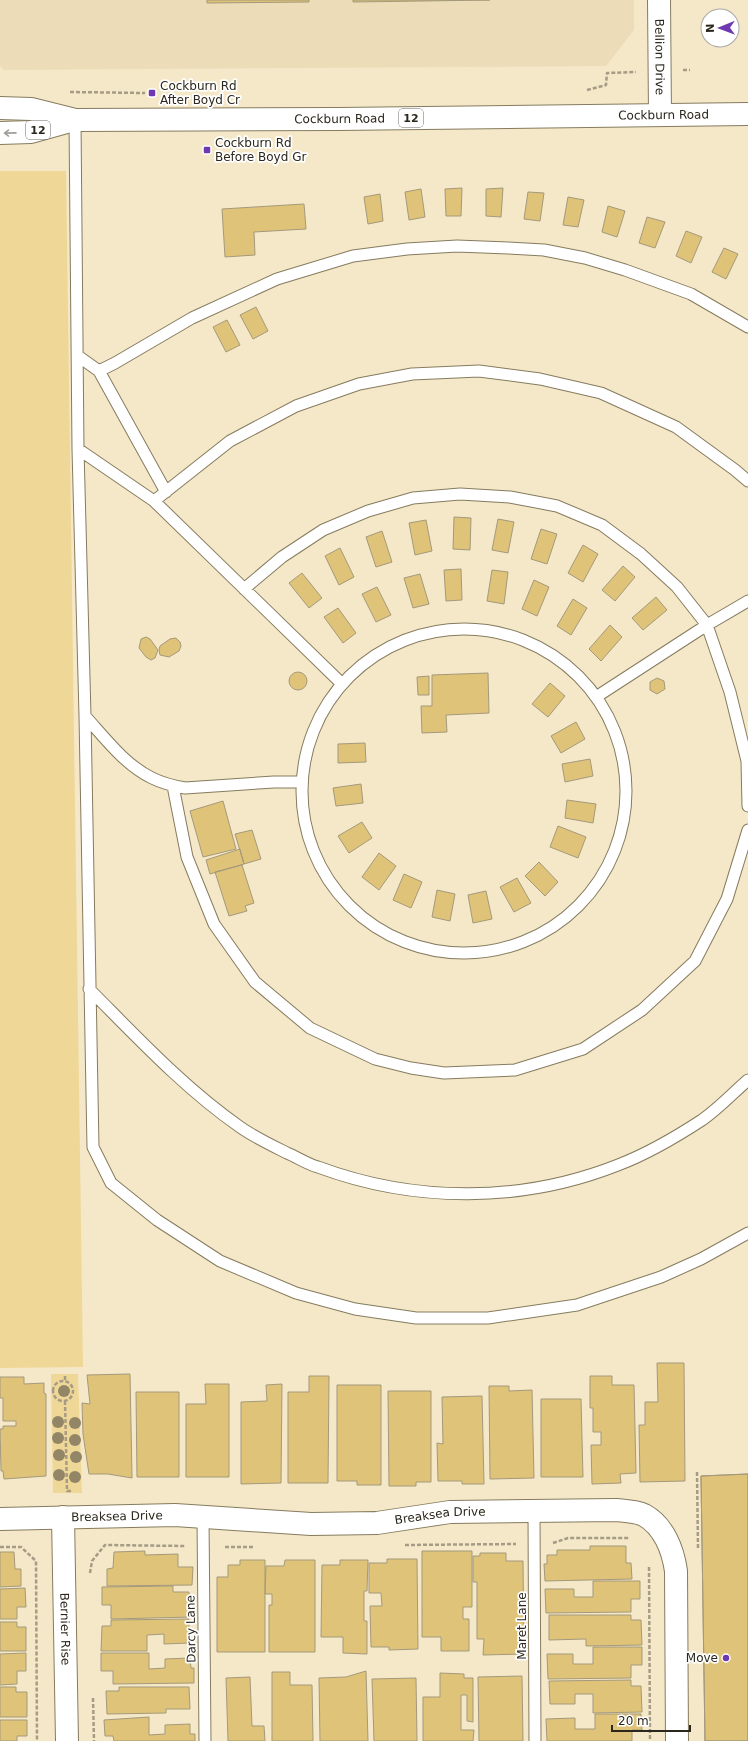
<svg xmlns="http://www.w3.org/2000/svg" width="748" height="1741" viewBox="0 0 748 1741" font-family="'DejaVu Sans',sans-serif">
	<rect width="100%" height="100%" fill="#f4e8c9"/>
	<path fill="#ecddb8" d="M0,0H634V30L606,66L4,70L0,66Z"/>
	<path fill="#efd797" d="M0,171H66L83,1367L0,1368Z
		M51,1374H78L82,1493H53Z"/>
	<path fill="#dfc379" stroke="#a4997b" d="M207,0H309V2L207,3Z
		M353,0H490L353,2Z
		M462,188L461,216H446L445,189Z
		M503,188L501,217L486,216V189Z
		M421,189L425,217L409,220L405,192Z
		M528,192L544,193L540,221L524,219Z
		M380,194L383,221L368,224L364,197Z
		M568,197L584,200L578,227L563,225Z
		M304,204L306,229L254,232L255,255L225,257L222,209Z
		M608,206L625,211L617,237L602,232Z
		M647,217L665,222L655,248L639,243Z
		M686,231L702,237L691,263L676,256Z
		M724,248L738,254L726,279L712,272Z
		M256,307L268,331L253,339L240,315Z
		M227,320L240,345L226,352L213,327Z
		M454,517L471,518L470,550L453,549Z
		M498,519L514,522L508,553L492,550Z
		M426,520L432,551L415,555L409,523Z
		M541,529L557,534L547,564L531,559Z
		M382,531L392,562L376,567L366,537Z
		M583,545L598,554L583,582L568,573Z
		M340,548L354,577L339,585L325,556Z
		M623,566L635,577L615,601L602,590Z
		M461,569L462,600L446,601L444,570Z
		M492,570L508,572L504,604L487,601Z
		M302,573L322,598L309,608L289,583Z
		M420,574L429,604L413,608L404,578Z
		M534,580L549,587L537,616L522,609Z
		M377,587L391,615L376,622L362,594Z
		M656,597L667,610L643,630L632,618Z
		M573,599L587,608L571,635L557,626Z
		M338,608L356,633L343,643L324,617Z
		M610,625L622,637L601,661L589,649Z
		M146,637L150,639L158,650L155,658L151,660L146,657L139,648L141,639Z
		M176,638L180,642L181,646L179,651L169,657L160,655L159,650L160,646L170,639Z
		M289 681a9 9 0 1 1 18 0a9 9 0 1 1-18 0Z
		M488,673L489,713L446,715L447,732L422,733L421,706H432V675Z
		M429,676V695H418L417,677Z
		M657,678L664,681L665,689L657,694L650,690V682Z
		M550,683L565,696L548,717L532,704Z
		M576,722L585,739L561,753L551,736Z
		M365,743L366,762L338,763V744Z
		M590,759L593,776L565,782L562,764Z
		M361,784L363,803L336,806L333,788Z
		M567,800L596,804L593,823L565,818Z
		M223,801L236,849L203,857L190,811Z
		M362,822L372,838L349,853L338,836Z
		M558,826L586,837L578,858L550,847Z
		M252,830L261,859L244,864L235,834Z
		M240,849L244,864L210,874L206,860Z
		M379,853L396,866L379,890L362,877Z
		M539,862L558,882L545,896L525,876Z
		M242,865L254,903L245,906L247,911L229,916L215,872Z
		M404,874L422,882L411,908L393,900Z
		M517,878L531,903L514,912L500,887Z
		M437,890L455,894L450,921L432,917Z
		M486,891L492,919L473,923L468,895Z
		M657,1363H684L685,1481L640,1482L639,1425H645V1402H658Z
		M130,1374L132,1478L108,1474H89L83,1434L82,1403L90,1404L87,1375Z
		M309,1376H329L328,1483H288V1392H309Z
		M590,1376H612V1385H634L636,1473L620,1474L621,1483L592,1484L591,1445H601V1432H593V1408H590Z
		M0,1377H24V1384L44,1383V1393L46,1394V1476L4,1479L3,1471H1L0,1429H3V1426H16V1421H3V1398H0Z
		M205,1384H229V1477H186V1404H206Z
		M282,1384L281,1483L241,1484V1402L267,1401L266,1385Z
		M337,1385H381V1485H357V1481H337Z
		M489,1386H509V1391L532,1390L534,1478L490,1479Z
		M388,1391H431V1482H416V1486H389Z
		M136,1392H179V1477H137Z
		M482,1396L484,1484H462V1481H438L437,1443L443,1444L442,1397Z
		M541,1399H581L583,1477H541Z
		M748,1474V1741H705L701,1476Z
		M748,1474V1741H705L701,1476Z
		M590,1546H626V1563H631L632,1579L545,1581L544,1564H547V1555H557V1550H590Z
		M145,1551V1555L178,1554V1567H193L192,1585L107,1586V1569L113,1568L114,1552Z
		M422,1551H472V1607H463V1619H469V1651H441V1637H422Z
		M0,1552H14L15,1569H21V1586L0,1587Z
		M480,1553H506V1561H523L524,1654L483,1655L484,1639H477V1582H473V1556H480Z
		M387,1559H417L418,1649L389,1650V1647H371L370,1606H382L381,1593H369V1563H387Z
		M240,1560H265V1652H217V1577H228V1565H240Z
		M285,1560H315V1652H269V1605H272V1594H265L266,1566H284Z
		M340,1560H368L367,1591H364V1621H367V1654L343,1653V1637H321L322,1565H340Z
		M593,1581H640V1599H631V1612L546,1613L545,1589H574V1597H593Z
		M173,1586V1592H189V1601L193,1600V1617L111,1619V1605H102V1587Z
		M25,1588L26,1607H17V1619H0V1589Z
		M549,1615H631V1620H641L642,1645L586,1646V1639L549,1640Z
		M189,1619V1643L164,1644V1634L147,1635V1651H101L102,1626H111V1620Z
		M0,1622H17V1627H26V1651H0Z
		M593,1647H642V1665H631V1678L548,1679L547,1654H573V1664H593Z
		M26,1653V1671H17V1684L0,1685V1654Z
		M101,1653H149V1669L165,1668V1659L190,1658L191,1668H194V1683L113,1684V1671H101Z
		M366,1671L368,1741H320L319,1678L346,1677Z
		M272,1672H290V1685H312L313,1741H272Z
		M440,1673L464,1674V1678H473V1722L467,1721V1695H461V1730H474L473,1741H423V1697H440Z
		M522,1676L523,1741H479L478,1677Z
		M250,1677L252,1726H264L265,1741H228L226,1678Z
		M416,1678L417,1741H374L372,1679Z
		M631,1680V1686H641L642,1712L593,1713V1694H575V1704H550L549,1681Z
		M0,1687H16V1692H27V1717H0Z
		M119,1687H189L190,1709H166V1713L107,1714L106,1691H119Z
		M595,1714H641L642,1730H632V1741H547L546,1719L575,1718V1729H595Z
		M149,1717V1735L165,1734V1725L190,1724V1734H195V1741H114L113,1736H105L104,1720Z
		M0,1720H27V1736H17V1741H0Z"/>
	<g fill="none" stroke-linecap="round" stroke-linejoin="round">
		<defs>
			<path id="lane" d="M75,120L78,449L85,716L93,1147L111,1183L157,1220L220,1261L296,1293L355,1309L416,1318H488L577,1305L661,1277L701,1259L748,1233
				M78,356L99,371L115,363L192,318L277,279L353,256L407,249L457,246L508,248L544,250L585,258L625,270L691,294L748,327
				M99,371L166,492
				M78,449L154,501L338,680
				M154,501L230,441L296,406L359,384L412,374L479,371L540,379L601,393L676,427L735,470L748,481
				M244,589L282,557L323,530L368,511L413,498L460,494L510,497L557,506L602,525L641,554L677,587L707,625L730,692L747,761L748,806
				M302 791a162 162 0 1 1 324 0a162 162 0 1 1-324 0Z
				M596,697L707,625L748,601
				M85,716C105,738 125,765 152,778C162,783 174,786 185,788L274,782H300
				M173,786L187,857L214,924L255,982L310,1028L375,1059L411,1068L444,1073L515,1070L583,1049L642,1010L695,961L727,899L748,830
				M89,989C137,1037 184,1088 240,1127C254,1137 271,1145 287,1153C297,1157 307,1164 318,1167C415,1203 522,1203 618,1165C647,1154 676,1137 702,1120C718,1109 733,1093 748,1080
				M534,1511L535,1741
				M203,1517L205,1741"/>
			<g id="street">
				<path id="s1" d="M659,0L660,114"/>
				<path id="s2" d="M63,1517L67,1741"/>
				<path id="s3" d="M0,1519L175,1515L311,1524L377,1523L450,1512L616,1510C625,1511 635,1511 644,1515C664,1526 673,1550 676,1571L677,1741"/>
			</g>
			<g id="primary">
				<path id="s4" d="M0,108L31,109L75,120L338,119L748,114"/>
				<path d="M0,133L31,132L74,120"/>
			</g>
		</defs>
		<use href="#lane" stroke="#867b5e" stroke-width="13"/>
		<use href="#street" stroke="#867b5e" stroke-width="24"/>
		<use href="#primary" stroke="#867b5e" stroke-width="24"/>
		<path stroke="#a69c85" stroke-width="2.5" stroke-dasharray="4 2" stroke-linecap="butt" d="M683,70H690
			M587,90L606,85L607,73L636,72
			M70,92L145,93
			M65,1376V1381
			M53 1391a10 10 0 1 1 20 0a10 10 0 1 1-20 0Z
			M65,1401L67,1491H72
			M697,1472L698,1549
			M553,1543L568,1538H629
			M405,1545L516,1544
			M0,1547H21L36,1561L37,1741
			M225,1547H254
			M649,1567L650,1741
			M90,1573L92,1561L105,1545L185,1546
			M93,1698L94,1741"/>
		<use href="#lane" stroke="#fff" stroke-width="11"/>
		<use href="#street" stroke="#fff" stroke-width="22"/>
		<use href="#primary" stroke="#fff" stroke-width="22"/>
	</g>
	<g fill="#928666">
		<circle cx="64" cy="1391" r="6"/>
		<circle cx="58" cy="1422" r="6"/>
		<circle cx="75" cy="1423" r="6"/>
		<circle cx="58" cy="1438" r="6"/>
		<circle cx="75" cy="1440" r="6"/>
		<circle cx="59" cy="1455" r="6"/>
		<circle cx="76" cy="1457" r="6"/>
		<circle cx="59" cy="1475" r="6"/>
		<circle cx="75" cy="1477" r="6"/>
	</g>
	<defs><path id="oneway-shaft" d="M-6 0H5M1.5-3L5.5 0L1.5 3" fill="none" stroke-width="1.6" stroke-linecap="round" stroke-linejoin="round"/></defs>
	<use stroke="#a09e99" href="#oneway-shaft" transform="translate(10 133) rotate(179)"/>
	<g fill="#6e39b0" stroke="#fff" stroke-width="1.5">
		<rect x="148" y="89" width="8" height="8" rx="2"/>
		<rect x="203" y="146" width="8" height="8" rx="2"/>
		<circle cx="726" cy="1658" r="4"/>
	</g>
	<g text-anchor="middle" stroke-width="3.5" stroke-linejoin="round" paint-order="stroke">
		<g fill="#fff" stroke="#6b6860" stroke-width="1">
			<rect x="399" y="109" width="24" height="18" rx="3"/>
			<rect x="26" y="121" width="24" height="18" rx="3"/>
		</g>
		<g font-size="11" font-weight="bold" fill="#2c271c">
			<text x="411" y="122">12</text>
			<text x="38" y="134">12</text>
		</g>
		<g font-size="12" fill="#2c271c" stroke="#fff">
			<text dy="4" stroke="none"><textPath href="#s1" startOffset="57">Bellion Drive</textPath></text>
			<text dy="4" stroke="none"><textPath href="#s4" startOffset="665">Cockburn Road</textPath></text>
			<text dy="4" stroke="none"><textPath href="#s4" startOffset="341">Cockburn Road</textPath></text>
			<text dy="4" stroke="none"><textPath href="#s3" startOffset="117">Breaksea Drive</textPath></text>
			<text dy="4" stroke="none"><textPath href="#s3" startOffset="441">Breaksea Drive</textPath></text>
			<text transform="translate(522 1626) rotate(-90)" y="4">Maret Lane</text>
			<text dy="4" stroke="none"><textPath href="#s2" startOffset="112">Bernier Rise</textPath></text>
			<text transform="translate(191 1629) rotate(-91)" y="4">Darcy Lane</text>
		</g>
		<g font-size="12" fill="#2c271c" stroke="#fff" text-anchor="start">
			<text x="160" y="90">Cockburn Rd<tspan x="160" dy="14">After Boyd Cr</tspan></text>
			<text x="215" y="147">Cockburn Rd<tspan x="215" dy="14">Before Boyd Gr</tspan></text>
			<text x="718" y="1662" text-anchor="end">Move</text>
		</g>
	</g>
	<g transform="translate(720 28) rotate(269)"><circle r="19" fill="#ffffff" stroke="#aba9a4"/>
	<path d="M0-3L7 15L0 10L-7 15Z" fill="#6e39b0"/>
	<text y="-6" font-size="11" font-weight="bold" text-anchor="middle" fill="#2c271c">N</text>
	</g>
	<path d="M612 1725v6h78v-6" fill="none" stroke="#2c271c" stroke-width="2"/>
	<text x="618" y="1725" font-size="12" fill="#2c271c" stroke="#ffffff" stroke-width="3" paint-order="stroke">20 m</text>
</svg>
